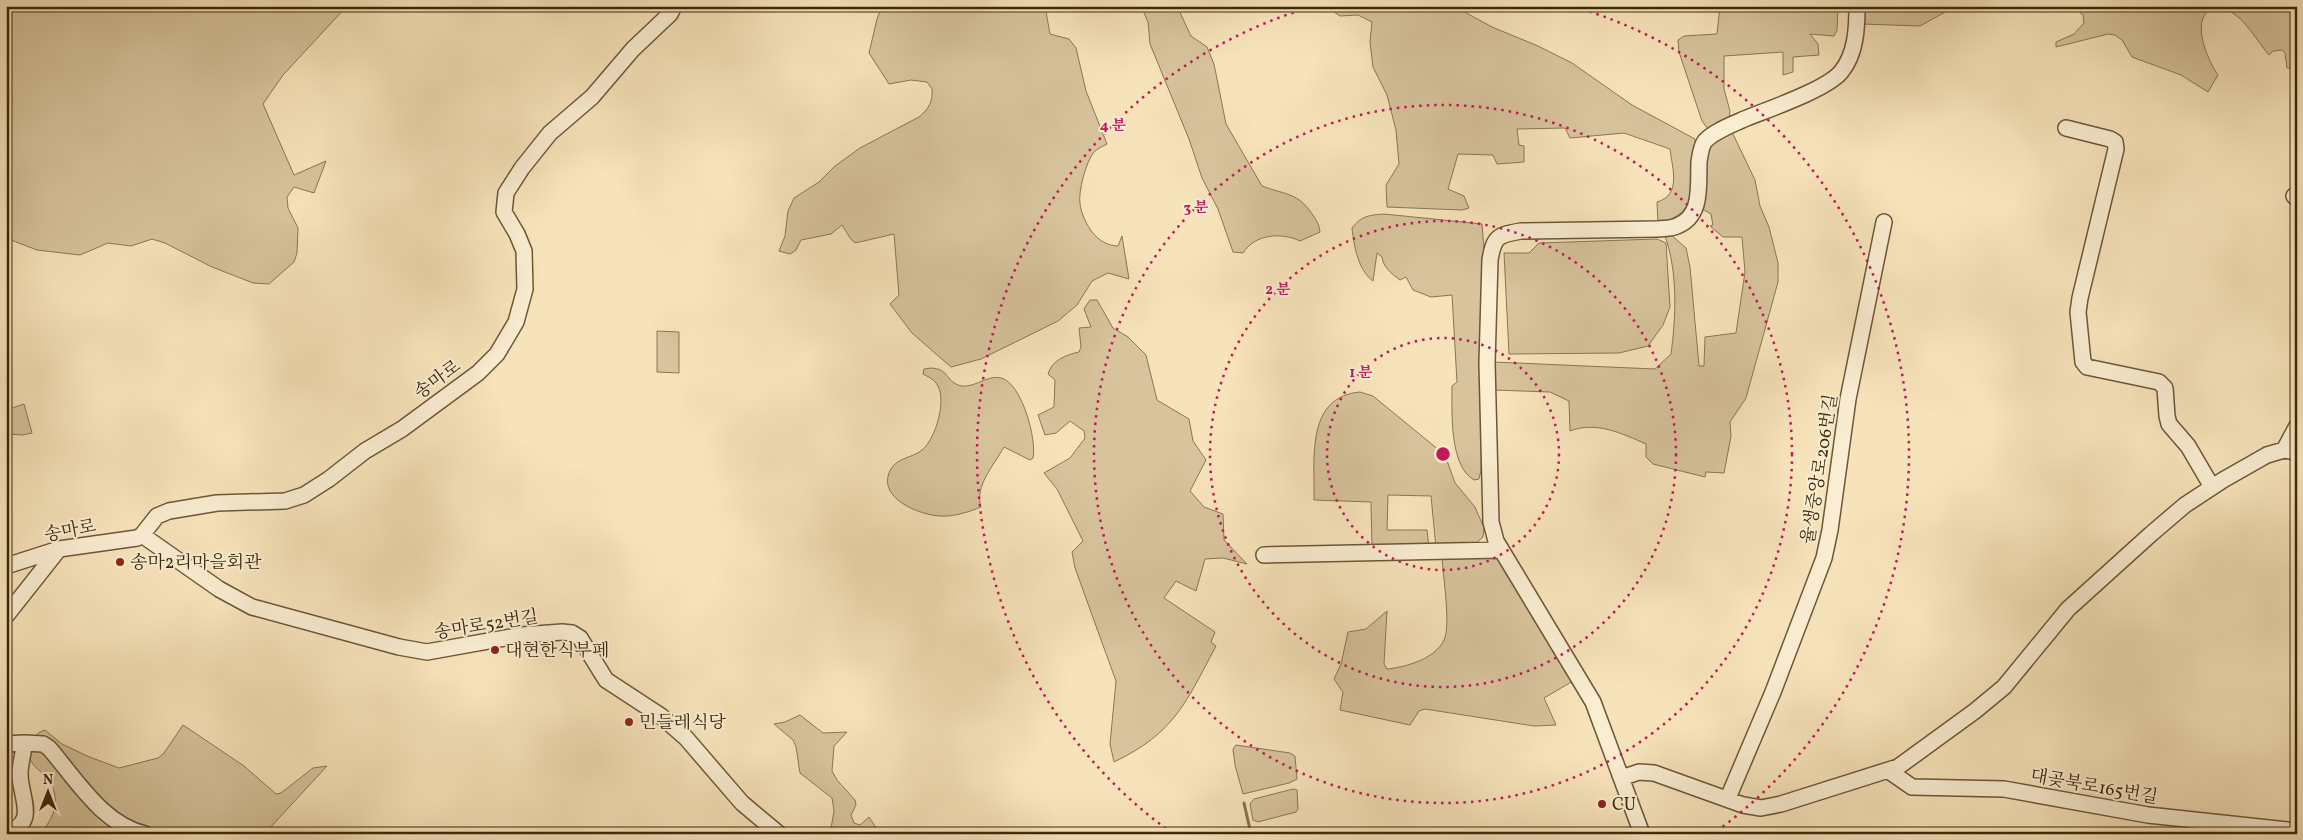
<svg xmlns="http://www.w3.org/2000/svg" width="2303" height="840" viewBox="0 0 2303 840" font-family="Vollkorn,'Noto Serif KR',serif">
	<rect width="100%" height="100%" fill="#f7e3ba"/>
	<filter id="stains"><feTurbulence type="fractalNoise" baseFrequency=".004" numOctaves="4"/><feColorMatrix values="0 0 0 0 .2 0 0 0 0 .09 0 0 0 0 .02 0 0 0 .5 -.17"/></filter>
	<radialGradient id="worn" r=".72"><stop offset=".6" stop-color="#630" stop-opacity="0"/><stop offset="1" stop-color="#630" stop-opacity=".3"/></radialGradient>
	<path fill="#d7c39c" stroke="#8a7654" d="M6,6H347L283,75L263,104L294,175L326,161L314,193L294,187L287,197L288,208L298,228L297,253L294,262L269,284L253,283L212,267L165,243L152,239L131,246L108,243L80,255L37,250L6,238Z
		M882,6H1045L1050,34L1069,39L1076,48L1086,91L1107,144C1103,146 1097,149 1094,152C1086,162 1078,191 1080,204C1083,223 1097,246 1118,246L1122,236L1129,279L1108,273L1092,281L1077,305L1058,321L981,359L951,367L912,333L890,304L899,295L894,234L855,243L850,238L842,225L831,234L801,240L796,250L790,254L779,251L785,236L788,211L794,198L819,182L835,166L860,148L919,117C929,109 933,101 932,89L927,82L911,80L889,84L869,53L877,19Z
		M1141,6H1177L1191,36L1207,47L1214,64L1226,124L1262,186C1282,194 1296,192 1310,211C1315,218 1319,223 1320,232L1300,241C1281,232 1255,234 1243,253L1233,252L1218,209L1202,178L1189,139L1150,44L1148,22Z
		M1325,6H1458L1459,9L1492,27L1538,46L1572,63L1632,105L1695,139C1694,175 1703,214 1658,223L1657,202C1682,195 1672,168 1670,149L1624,133L1570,138L1565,128L1517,129L1519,145L1524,146V162L1497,164L1493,155L1458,154L1448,189L1464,196L1469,208L1462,210L1387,207L1386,185L1399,164L1396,130L1387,95L1373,67L1370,42L1372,22L1358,15L1340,16Z
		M1720,6H1838L1837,30L1834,36L1810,34L1818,44L1819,55L1793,57V72L1783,75V52L1724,56V89L1730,111L1729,121L1708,129L1702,121L1679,52L1678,40L1684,36L1717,34Z
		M1862,6H1981V11H1947L1920,26L1863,24Z
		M2078,6H2297V68H2287L2285,53L2282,50L2273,51L2269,55C2254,38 2242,10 2216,7C2187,15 2208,61 2218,75L2208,92L2181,75L2132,57L2122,40L2115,35L2108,34L2056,47V42L2074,34L2084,23L2083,15L2078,11Z
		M1731,130L1755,180L1760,206L1769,227L1778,263V282L1746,398L1730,422L1731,436L1724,473L1706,472L1705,477L1653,464L1646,457V444C1621,433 1596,421 1570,431L1569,401L1550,392L1493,390V362L1655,369L1671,354C1676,316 1678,273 1665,236L1670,234L1686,248L1690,267L1699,366H1704L1705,337L1736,333L1745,272L1742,237H1723L1710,226L1713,225L1711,214L1702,209L1706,143Z
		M1384,214L1482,224L1484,249L1481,470L1479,479L1474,480C1449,466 1452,411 1452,386L1457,382L1452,295L1431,297L1413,290L1406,277L1400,280C1392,274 1383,267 1382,257L1377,253L1373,281C1358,270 1354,246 1352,228C1361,216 1369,215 1384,214Z
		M1657,239L1666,243L1670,307L1663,325L1648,346L1619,353L1509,354L1504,253H1529L1539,243Z
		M1090,300H1097L1113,328L1128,337L1146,355L1157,400L1189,419L1193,441L1206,460L1190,491L1204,507L1223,514L1224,540L1247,564L1223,558L1205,559L1196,591L1176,581L1164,598L1215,632L1211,642L1216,646C1186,702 1175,733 1114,762L1110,744L1116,681L1075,568L1072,552L1083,541L1057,489L1044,473L1070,458L1085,438L1084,431L1070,421L1056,433L1045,435L1038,415L1054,407L1055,380L1048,374C1052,360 1066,355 1079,352L1081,347L1079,328L1091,327L1084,309Z
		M657,331L679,332V373L657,372Z
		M931,368C948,369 945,378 956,384C971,392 986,374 1001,378C1022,383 1037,440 1033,458L1030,460L1004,447C994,465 974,487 981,507C969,512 953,517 940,516C920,515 879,499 889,473C895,457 911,459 922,450C936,439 948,397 936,383C933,379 927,376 923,374L924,369Z
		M1360,392L1373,396L1445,455L1455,483L1475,507L1484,528L1483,537L1476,543L1436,548L1431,496L1388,495L1387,530H1427L1429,548L1372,547L1371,502L1314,500C1315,460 1305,397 1360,392Z
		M24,404L32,433L23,435L6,434V410Z
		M1500,557L1573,681L1544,698L1556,725L1534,726L1425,709L1419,711L1410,725L1340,710L1343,692L1334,679L1341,664L1348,632L1366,629L1387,611L1384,664L1387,669C1406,667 1435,659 1444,640C1451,625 1443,576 1442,558Z
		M800,715L823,733L847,732L834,746L832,771L837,780L855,800L856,805L851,815L854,823L860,825L869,817L880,834H830L834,811L832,798L800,773L796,747L793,740L774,724L785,722Z
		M183,725L244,766L276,794L281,793L313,768L327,766L268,830L261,832L40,834C55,817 62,798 47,778C42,772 34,767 31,761C24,748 32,734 45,730L62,744L87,756L119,768L158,758L164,753Z
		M1236,745L1290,753L1295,756L1297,779L1289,783L1243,794L1235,765L1233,749Z
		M1293,789L1297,790L1298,809L1296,812L1258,822L1253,820L1250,804L1254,799Z"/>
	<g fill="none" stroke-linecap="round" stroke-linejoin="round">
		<path stroke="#877250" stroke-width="3" d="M1244,803L1251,834"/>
		<defs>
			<path id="minor" d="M2066,128L2110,139L2115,142L2116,149L2080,298L2078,312L2083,362L2087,367L2159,382L2165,388L2167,416L2169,424L2188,446L2212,487
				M2294,196L2297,198
				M2284,450L2297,426
				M142,535L219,589L252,607L399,647L427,652L522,635L562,632L572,633L580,638L606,680L661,716L686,738L742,803L779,834
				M1264,555L1500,550
				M6,566L59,549L137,538L142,535L157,516L169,511L217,503L285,501L304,495L329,479L365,451L402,429L478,373L497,354L516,322L525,289L524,251L517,234L504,212L506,193L522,168L550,133L592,97L633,49L670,14L674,6
				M6,616L59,549
				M24,743L43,744L49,748C76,779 102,824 145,834
				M6,744L24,743C24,753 20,763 20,774C20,797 39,824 6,832
				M1889,771L1912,787L2004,789L2148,815L2297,831
				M1621,778L1639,772L1654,773L1743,805L1761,808L1781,804L1898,767L1975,711L2004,687L2068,609L2151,534L2185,505L2223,480L2267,455L2284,450L2297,452
				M1728,798L1773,692L1824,558L1830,530L1848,399L1884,222
				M1642,834L1593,702L1496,541L1491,522L1487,363L1490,260C1494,236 1498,235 1521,231L1658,229C1663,228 1671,229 1677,226C1703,216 1698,185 1699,162C1700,155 1701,146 1705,141C1713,132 1731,125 1742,120C1766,110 1826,90 1841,72C1856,54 1857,28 1857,6"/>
		</defs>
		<use href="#minor" stroke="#6c5737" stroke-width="18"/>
		<use href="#minor" stroke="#faedd2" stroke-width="15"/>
	</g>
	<g fill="none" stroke="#c2185b" stroke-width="2.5" stroke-dasharray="2.5 5">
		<circle cx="1443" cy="454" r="116"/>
		<circle cx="1443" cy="454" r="233"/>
		<circle cx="1443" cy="454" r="349"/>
		<path d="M1172 833A466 466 0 0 1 1311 7M1575 7A466 466 0 0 1 1714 833"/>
	</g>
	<g fill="#8f2418" stroke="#faedd2" stroke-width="2">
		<circle cx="120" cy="562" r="5"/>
		<circle cx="495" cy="650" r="5"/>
		<circle cx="629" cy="722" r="5"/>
		<circle cx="1602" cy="804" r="5"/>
	</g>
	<g text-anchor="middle" stroke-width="4" stroke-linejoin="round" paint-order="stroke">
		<g font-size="18" fill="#3d280b" stroke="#faedd2">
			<text transform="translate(437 379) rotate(-36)" y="6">송마로</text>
			<text transform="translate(1819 469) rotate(-81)" y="6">율생중앙로206번길</text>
			<text transform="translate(70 530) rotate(-11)" y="6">송마로</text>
			<text transform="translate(486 624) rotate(-9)" y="6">송마로52번길</text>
			<text transform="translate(2094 786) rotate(10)" y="6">대곶북로165번길</text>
		</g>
		<g font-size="18" fill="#3d280b" stroke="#faedd2" text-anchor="start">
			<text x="130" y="568">송마2리마을회관</text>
			<text x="505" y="656">대현한식부페</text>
			<text x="639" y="728">민들레식당</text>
			<text x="1612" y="810">CU</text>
		</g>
	</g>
	<circle cx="1443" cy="454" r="8" fill="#c2185b" stroke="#faedd2" stroke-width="2.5"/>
	<g font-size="15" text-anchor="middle" font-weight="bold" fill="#c2185b" stroke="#faedd2" stroke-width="4" stroke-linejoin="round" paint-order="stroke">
		<text x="1113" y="130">4 분</text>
		<text x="1196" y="212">3 분</text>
		<text x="1278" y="294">2 분</text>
		<text x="1361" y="377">1 분</text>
	</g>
	<rect width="2303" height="840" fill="none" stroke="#f7e3ba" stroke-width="25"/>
	<rect x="8" y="8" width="2288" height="825" fill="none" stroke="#3d280b" stroke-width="2.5"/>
	<rect x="12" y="12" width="2278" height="815" fill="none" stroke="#3d280b"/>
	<g transform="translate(48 792)" stroke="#faedd2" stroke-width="4" paint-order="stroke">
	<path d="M0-4L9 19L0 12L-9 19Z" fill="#3d280b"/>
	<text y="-8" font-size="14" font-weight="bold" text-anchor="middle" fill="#3d280b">N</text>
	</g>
	<rect width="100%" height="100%" filter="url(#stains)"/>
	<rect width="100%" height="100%" fill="url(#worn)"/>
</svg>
